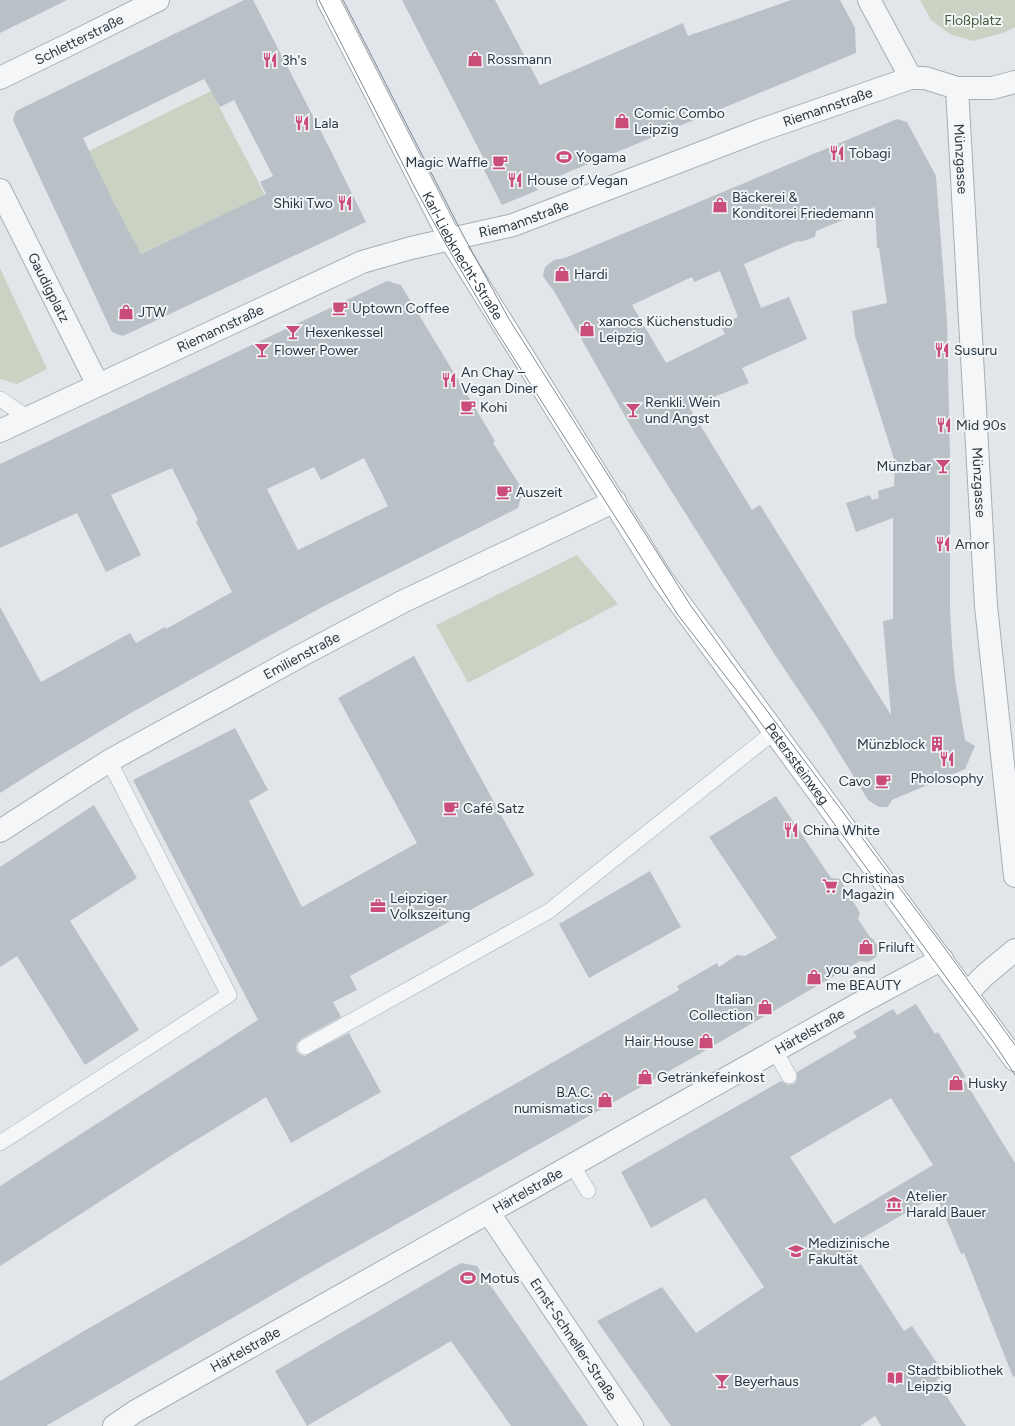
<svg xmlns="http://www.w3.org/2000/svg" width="1015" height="1426" viewBox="0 0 1015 1426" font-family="Figtree,sans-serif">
	<rect width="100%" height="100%" fill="#e2e6ea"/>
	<path fill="#cad3c3" d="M920,0H1015V27L1003,33L973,41L950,34L931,20Z
		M211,91L265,195L140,254L113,201L89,151Z
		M0,268L47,369L17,384L0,379Z
		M577,555L618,604L468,683L436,625Z"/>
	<path fill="#b9c1c6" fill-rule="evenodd" d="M0,0H67L0,33Z
		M244,0H253L329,147L366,222L123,336L112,332L13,120L16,111ZM204,79L220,107L234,100L273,176L260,182L266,194L141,254L113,201L83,138Z
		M402,0H495L540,85L683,23L688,36L791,0H840L855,28L856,53L535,186L538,190L502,205L484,170L488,167Z
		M897,119L907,122L936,176L947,321L950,457V609L952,645L955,679L965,740L975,746L965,769L892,800L888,807H879L868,800L822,725L775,655L634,432L554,291L549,285L543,276L545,267L554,260L565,258ZM875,207L877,248H879L887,303L852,311L855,336L895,462L894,486L878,491L879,498L872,500L870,495L846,503L856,532L893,518V619L883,621L891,715L760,505L752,510L689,407L749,383L742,368L807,339L789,297L761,308L744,264L798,241L800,242L815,237L816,231ZM720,271L738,317L720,325L725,334L666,363L632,305L692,277L694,282Z
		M387,281L401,285L495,441L493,443L523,490L518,508L326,605L260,641L129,714L49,762L0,793V607L41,682L130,633L136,643L165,627L166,629L232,592L196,522L198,520L172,468L111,495L141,555L106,572L77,513L0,548V464ZM364,458L388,506L298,550L267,489L314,467L321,480Z
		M414,656L534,875L350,976L357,990L333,1002L341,1017L301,1039L297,1043L296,1047L297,1052L301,1055L305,1056L349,1033L381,1092L291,1143L266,1097L175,1153L0,1266V1186L258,1020L133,780L235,728L268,790L249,801L302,907L417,843L338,698Z
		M776,796L831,878L840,879L860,913L858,919L870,937L873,939L878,947L876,957L868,962L860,961L687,1061L315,1270L46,1426H0V1381L84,1331L679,990L677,986L717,963L719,967L737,955L745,956L777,938L709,837Z
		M94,805L137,878L70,921L139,1030L85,1065L17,956L0,967V867Z
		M650,871L681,927L589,978L559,924Z
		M916,1004L935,1034L938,1032L966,1077L963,1078L1015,1163V1376L1013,1377L964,1253L961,1254L936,1195L849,1246L904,1331L912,1326L945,1375L936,1380L966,1426H881L875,1416L860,1426H671L597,1321L662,1287L696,1333L764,1287L705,1198L651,1228L621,1172L781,1081L788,1085L794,1084L797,1080V1072L857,1037L853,1032L893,1009L897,1015ZM891,1098L933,1165L834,1224L790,1157Z
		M461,1263L477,1266L588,1426H511L451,1341L307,1426L275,1371Z"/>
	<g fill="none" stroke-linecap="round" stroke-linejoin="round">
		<defs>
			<path id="service" d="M0,399L28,418
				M305,1047L549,911L774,732
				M775,1051L789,1076
				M0,1143L229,995L109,761
				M573,1166L588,1191"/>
			<g id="minor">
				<path d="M869,0L911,78"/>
				<path id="s1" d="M0,78L74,42L158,0"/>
				<path id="s2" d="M957,88L986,606L1015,876"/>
				<path id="s3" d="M0,190L98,385"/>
				<path id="s4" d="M0,431L362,262L411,248L513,225L761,130L911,78H925L957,88H992L1015,82"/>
				<path id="s5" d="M0,831L109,761L302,655L402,602L615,501"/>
				<path d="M967,993L985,975L1015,950"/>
				<path id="s6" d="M489,1213L632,1426"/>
				<path id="s7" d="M114,1426L136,1411L860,1003L942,959"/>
			</g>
			<g id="secondary">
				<path id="s8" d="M328,0L450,239L662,579L1015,1060"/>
			</g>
		</defs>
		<use href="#service" stroke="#a7aeb4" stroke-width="16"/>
		<use href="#minor" stroke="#a7aeb4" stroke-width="24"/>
		<use href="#secondary" stroke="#a7aeb4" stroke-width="24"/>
		<use href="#service" stroke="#f4f6f8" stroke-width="15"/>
		<use href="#minor" stroke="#f4f6f8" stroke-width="22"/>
		<use href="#secondary" stroke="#fff" stroke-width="22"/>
		<path stroke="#7c8993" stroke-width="1" d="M319,0L415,188L444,241L494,327L678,615L747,704L994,1043L1015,1075
			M343,0L464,237L509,319L691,606L756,696L949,954L1015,1045"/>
	</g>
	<defs>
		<symbol id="shop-bare" viewBox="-9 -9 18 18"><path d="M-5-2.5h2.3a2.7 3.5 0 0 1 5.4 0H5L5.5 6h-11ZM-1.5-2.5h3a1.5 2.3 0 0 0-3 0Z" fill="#ca4c78" stroke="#f1f5f7" stroke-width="2.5" paint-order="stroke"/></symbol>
		<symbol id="restaurant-bare" viewBox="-9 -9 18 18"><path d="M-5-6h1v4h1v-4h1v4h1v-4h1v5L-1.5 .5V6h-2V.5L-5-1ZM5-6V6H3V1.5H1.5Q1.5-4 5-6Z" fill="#ca4c78" stroke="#f1f5f7" stroke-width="2.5" paint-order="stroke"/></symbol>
		<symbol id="stadium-bare" viewBox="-9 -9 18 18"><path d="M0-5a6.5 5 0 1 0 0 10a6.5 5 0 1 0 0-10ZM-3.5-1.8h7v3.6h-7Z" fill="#ca4c78" stroke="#f1f5f7" stroke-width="2.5" paint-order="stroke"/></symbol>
		<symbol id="cafe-bare" viewBox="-9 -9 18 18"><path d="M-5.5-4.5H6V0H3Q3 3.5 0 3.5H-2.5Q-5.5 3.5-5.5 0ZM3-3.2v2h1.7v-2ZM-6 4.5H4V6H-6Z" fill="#ca4c78" stroke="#f1f5f7" stroke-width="2.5" paint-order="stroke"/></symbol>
		<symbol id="bar-bare" viewBox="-9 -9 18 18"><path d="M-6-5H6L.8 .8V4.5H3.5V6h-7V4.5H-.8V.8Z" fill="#ca4c78" stroke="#f1f5f7" stroke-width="2.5" paint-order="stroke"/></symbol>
		<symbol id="building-bare" viewBox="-9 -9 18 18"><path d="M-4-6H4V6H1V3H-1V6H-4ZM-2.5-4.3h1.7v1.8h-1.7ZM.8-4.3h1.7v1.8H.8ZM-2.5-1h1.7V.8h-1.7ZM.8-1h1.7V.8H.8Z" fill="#ca4c78" stroke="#f1f5f7" stroke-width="2.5" paint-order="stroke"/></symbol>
		<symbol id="supermarket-bare" viewBox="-9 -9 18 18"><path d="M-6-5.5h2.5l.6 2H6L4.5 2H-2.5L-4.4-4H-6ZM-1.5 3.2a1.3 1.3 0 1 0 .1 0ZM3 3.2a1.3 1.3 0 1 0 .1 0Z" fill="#ca4c78" stroke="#f1f5f7" stroke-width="2.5" paint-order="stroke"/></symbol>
		<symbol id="office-bare" viewBox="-9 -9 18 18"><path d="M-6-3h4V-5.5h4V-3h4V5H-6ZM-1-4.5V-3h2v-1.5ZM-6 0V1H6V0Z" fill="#ca4c78" stroke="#f1f5f7" stroke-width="2.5" paint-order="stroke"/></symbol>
		<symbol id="museum-bare" viewBox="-9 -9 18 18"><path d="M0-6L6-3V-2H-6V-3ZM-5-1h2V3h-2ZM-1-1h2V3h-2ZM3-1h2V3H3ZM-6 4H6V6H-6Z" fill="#ca4c78" stroke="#f1f5f7" stroke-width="2.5" paint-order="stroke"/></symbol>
		<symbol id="university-bare" viewBox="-9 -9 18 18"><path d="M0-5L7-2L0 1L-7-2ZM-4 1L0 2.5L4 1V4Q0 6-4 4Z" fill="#ca4c78" stroke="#f1f5f7" stroke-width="2.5" paint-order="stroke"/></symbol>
		<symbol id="library-bare" viewBox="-9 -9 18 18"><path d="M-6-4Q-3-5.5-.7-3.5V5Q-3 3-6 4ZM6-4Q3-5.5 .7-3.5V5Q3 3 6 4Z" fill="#ca4c78" stroke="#f1f5f7" stroke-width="2.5" paint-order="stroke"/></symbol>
	</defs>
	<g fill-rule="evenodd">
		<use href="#shop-bare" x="464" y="48" width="22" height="22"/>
		<use href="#restaurant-bare" x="259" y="49" width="22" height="22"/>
		<use href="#shop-bare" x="611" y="110" width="22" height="22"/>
		<use href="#restaurant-bare" x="291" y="112" width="22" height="22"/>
		<use href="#restaurant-bare" x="826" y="142" width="22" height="22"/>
		<use href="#stadium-bare" x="553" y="146" width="22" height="22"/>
		<use href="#cafe-bare" x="489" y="151" width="22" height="22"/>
		<use href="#restaurant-bare" x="504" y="169" width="22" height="22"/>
		<use href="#restaurant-bare" x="334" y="192" width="22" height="22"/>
		<use href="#shop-bare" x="709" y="194" width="22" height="22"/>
		<use href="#shop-bare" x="551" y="263" width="22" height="22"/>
		<use href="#cafe-bare" x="329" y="297" width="22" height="22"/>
		<use href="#shop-bare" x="115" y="301" width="22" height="22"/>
		<use href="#shop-bare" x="576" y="318" width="22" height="22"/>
		<use href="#bar-bare" x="282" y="321" width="22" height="22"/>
		<use href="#bar-bare" x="251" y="339" width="22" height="22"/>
		<use href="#restaurant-bare" x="931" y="339" width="22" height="22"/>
		<use href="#restaurant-bare" x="438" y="369" width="22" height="22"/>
		<use href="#cafe-bare" x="457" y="396" width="22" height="22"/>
		<use href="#bar-bare" x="622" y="399" width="22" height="22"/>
		<use href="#restaurant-bare" x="933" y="414" width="22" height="22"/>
		<use href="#bar-bare" x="932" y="455" width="22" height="22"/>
		<use href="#cafe-bare" x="493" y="481" width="22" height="22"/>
		<use href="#restaurant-bare" x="932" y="533" width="22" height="22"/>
		<use href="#building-bare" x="926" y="733" width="22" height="22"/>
		<use href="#restaurant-bare" x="936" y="748" width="22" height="22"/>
		<use href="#cafe-bare" x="872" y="770" width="22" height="22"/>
		<use href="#cafe-bare" x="440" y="797" width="22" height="22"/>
		<use href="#restaurant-bare" x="780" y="819" width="22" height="22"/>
		<use href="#supermarket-bare" x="819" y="875" width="22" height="22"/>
		<use href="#office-bare" x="367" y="895" width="22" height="22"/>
		<use href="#shop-bare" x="855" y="936" width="22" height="22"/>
		<use href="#shop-bare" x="803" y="966" width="22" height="22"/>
		<use href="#shop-bare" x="754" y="996" width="22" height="22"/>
		<use href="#shop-bare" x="695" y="1030" width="22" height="22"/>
		<use href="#shop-bare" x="634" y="1066" width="22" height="22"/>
		<use href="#shop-bare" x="945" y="1072" width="22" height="22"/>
		<use href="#shop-bare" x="594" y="1089" width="22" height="22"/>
		<use href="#museum-bare" x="883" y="1193" width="22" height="22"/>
		<use href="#university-bare" x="785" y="1240" width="22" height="22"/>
		<use href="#stadium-bare" x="457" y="1267" width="22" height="22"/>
		<use href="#library-bare" x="884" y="1367" width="22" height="22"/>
		<use href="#bar-bare" x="711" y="1370" width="22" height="22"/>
	</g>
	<g text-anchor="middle" stroke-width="4" stroke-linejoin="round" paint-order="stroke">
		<g font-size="14" fill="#465c38" stroke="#f1f5f7">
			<text x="973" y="25">Floßplatz</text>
		</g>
		<g font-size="14" fill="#2a3741" stroke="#f1f5f7">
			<text dy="5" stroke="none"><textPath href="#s1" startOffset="88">Schletterstraße</textPath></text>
			<text dy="5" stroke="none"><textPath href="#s4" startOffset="891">Riemannstraße</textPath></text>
			<text dy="5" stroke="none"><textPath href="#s2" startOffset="71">Münzgasse</textPath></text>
			<text dy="5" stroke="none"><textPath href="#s4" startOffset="567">Riemannstraße</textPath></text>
			<text dy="5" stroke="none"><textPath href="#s8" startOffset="289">Karl-Liebknecht-Straße</textPath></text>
			<text dy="5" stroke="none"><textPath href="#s3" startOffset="109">Gaudigplatz</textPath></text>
			<text dy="5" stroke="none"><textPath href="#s4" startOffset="243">Riemannstraße</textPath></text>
			<text dy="5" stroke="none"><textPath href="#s2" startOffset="395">Münzgasse</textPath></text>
			<text dy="5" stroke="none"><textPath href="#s5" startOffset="349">Emilienstraße</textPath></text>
			<text dy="5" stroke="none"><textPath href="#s8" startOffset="898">Peterssteinweg</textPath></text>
			<text dy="5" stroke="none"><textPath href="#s7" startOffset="800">Härtelstraße</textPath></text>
			<text dy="5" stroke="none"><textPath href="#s7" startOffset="476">Härtelstraße</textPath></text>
			<text dy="5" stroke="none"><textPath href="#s6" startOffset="152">Ernst-Schneller-Straße</textPath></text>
			<text dy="5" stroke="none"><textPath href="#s7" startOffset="152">Härtelstraße</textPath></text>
		</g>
		<g font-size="14" fill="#2a3741" stroke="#f1f5f7" text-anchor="start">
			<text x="487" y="64">Rossmann</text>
			<text x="282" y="65">3h's</text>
			<text x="634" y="118">Comic Combo<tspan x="634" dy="16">Leipzig</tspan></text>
			<text x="314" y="128">Lala</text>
			<text x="849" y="158">Tobagi</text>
			<text x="576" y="162">Yogama</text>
			<text x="488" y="167" text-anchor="end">Magic Waffle</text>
			<text x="527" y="185">House of Vegan</text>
			<text x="732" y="202">Bäckerei &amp;<tspan x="732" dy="16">Konditorei Friedemann</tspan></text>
			<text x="333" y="208" text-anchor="end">Shiki Two</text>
			<text x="574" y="279">Hardi</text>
			<text x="352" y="313">Uptown Coffee</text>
			<text x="138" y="317">JTW</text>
			<text x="599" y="326">xanocs Küchenstudio<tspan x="599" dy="16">Leipzig</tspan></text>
			<text x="305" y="337">Hexenkessel</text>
			<text x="274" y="355">Flower Power</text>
			<text x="954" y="355">Susuru</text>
			<text x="461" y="377">An Chay –<tspan x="461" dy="16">Vegan Diner</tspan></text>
			<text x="645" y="407">Renkli. Wein<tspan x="645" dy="16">und Angst</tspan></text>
			<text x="480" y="412">Kohi</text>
			<text x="956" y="430">Mid 90s</text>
			<text x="931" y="471" text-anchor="end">Münzbar</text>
			<text x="516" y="497">Auszeit</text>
			<text x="955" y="549">Amor</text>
			<text x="925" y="749" text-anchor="end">Münzblock</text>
			<text x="947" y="783" text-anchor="middle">Pholosophy</text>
			<text x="871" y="786" text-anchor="end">Cavo</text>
			<text x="463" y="813">Café Satz</text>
			<text x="803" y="835">China White</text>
			<text x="842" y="883">Christinas<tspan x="842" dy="16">Magazin</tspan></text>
			<text x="390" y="903">Leipziger<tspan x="390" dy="16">Volkszeitung</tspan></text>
			<text x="878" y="952">Friluft</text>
			<text x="826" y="974">you and<tspan x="826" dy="16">me BEAUTY</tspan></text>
			<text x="753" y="1004" text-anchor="end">Italian<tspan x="753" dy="16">Collection</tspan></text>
			<text x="694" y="1046" text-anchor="end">Hair House</text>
			<text x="657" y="1082">Getränkefeinkost</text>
			<text x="968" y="1088">Husky</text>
			<text x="593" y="1097" text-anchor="end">B.A.C.<tspan x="593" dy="16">numismatics</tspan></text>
			<text x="906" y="1201">Atelier<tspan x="906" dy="16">Harald Bauer</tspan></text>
			<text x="808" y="1248">Medizinische<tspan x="808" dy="16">Fakultät</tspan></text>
			<text x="480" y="1283">Motus</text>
			<text x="907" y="1375">Stadtbibliothek<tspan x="907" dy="16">Leipzig</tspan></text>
			<text x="734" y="1386">Beyerhaus</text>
		</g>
	</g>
</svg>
